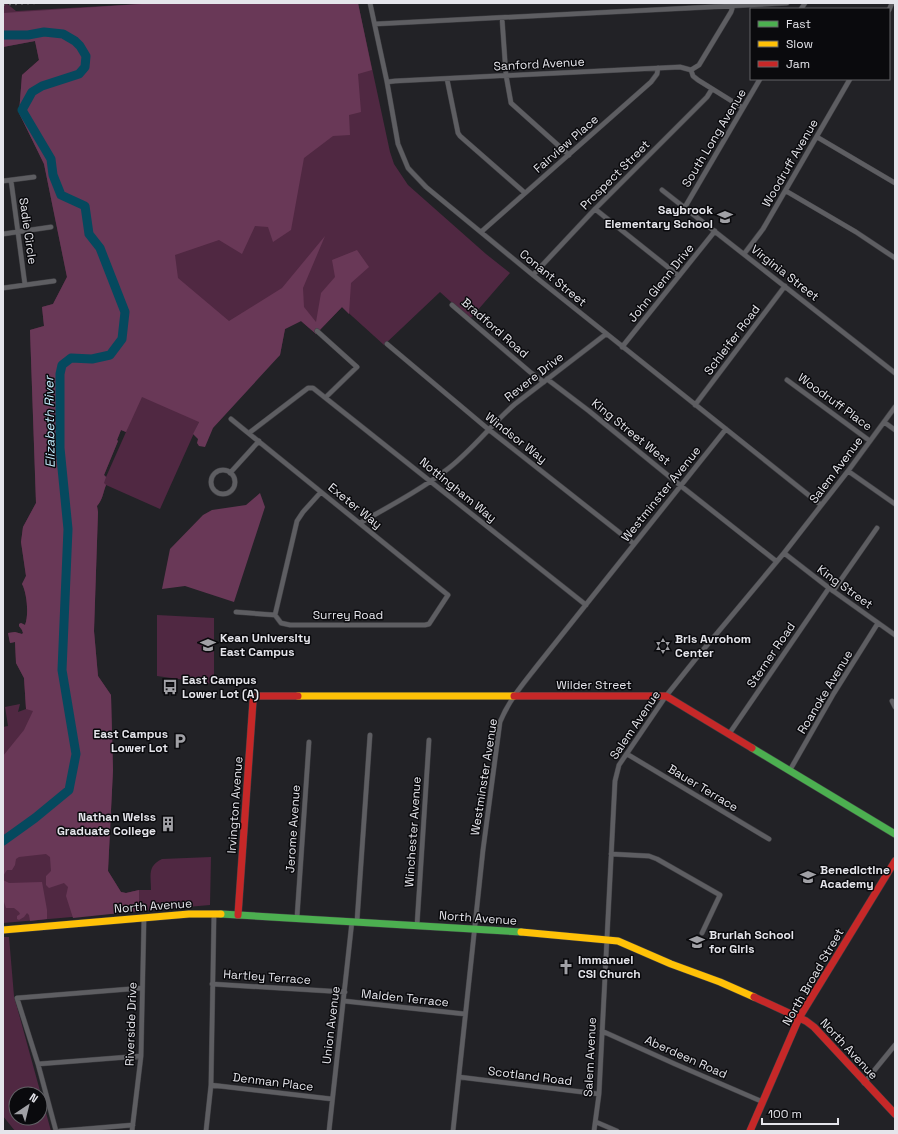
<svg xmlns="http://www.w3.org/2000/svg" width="898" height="1134" viewBox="0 0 898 1134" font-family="'Space Grotesk',sans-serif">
	<rect width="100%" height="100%" fill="#222226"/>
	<path fill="#502842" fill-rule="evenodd" d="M3,3H6L16,11L157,3H358L390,152L394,164L408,185L486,254L510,273L470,319L440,292L384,345L342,307L316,334L301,321L285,329L280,355L199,422L160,509L106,485C103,493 103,499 97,506L98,512L94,631L98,676L111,695L113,770L108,871L121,892L126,893L139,890H151C151,876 147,866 162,859L211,857L210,905L3,923V727L8,726L5,707L20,704L18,712L26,709L24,678L16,663L15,642L10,643L8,633L15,632L22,634L23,633L22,630L19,626V624L21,623L25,625C29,615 27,593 22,584L26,576L21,542L23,527L36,503L30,330L44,326L42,307L53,304L67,277L44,164L19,113L22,75L39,60L35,41L3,47ZM121,430L126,432L106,477L104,475L118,441L117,440Z
		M157,615L214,618V684L157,676Z
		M3,937H9L14,996L51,1131H15L3,1116ZM16,1094H40V1118H16Z"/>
	<path fill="#693857" d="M157,3H358L372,70L358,74L361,112L349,115L350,135L333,136L304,158L291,230L273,242L268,227L255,226L242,254L219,240L175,255L178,278L229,321L282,288L325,236L303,288L304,307L316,322L321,293L335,277L332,260L357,250L369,267L351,283L349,314L342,307L316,334L301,321L285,329L280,355L213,428L205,447L199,446L197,443L198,439L193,434L199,422L142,397L126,432L121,430L117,440L118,441L104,475L106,477L104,483L106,485C103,492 103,499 97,506L98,512L94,631L98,676L111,695L113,770L108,871L121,892L126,893L139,890V911L73,918L66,896L68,887L64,883L49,888L46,885V876L51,871L50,857L46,854L19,857L16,859L15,865L12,870H7L3,876V756L24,730L33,711L26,709L24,678L16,663L15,642L10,643L8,633L15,632L22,634L23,633L22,630L19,626V624L21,623L25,625C29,615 27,593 22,584L26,576L21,542L23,527L36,503L30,330L44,326L42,307L53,304L67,277L44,164L19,113L22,75L39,60L35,41L3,47V13Z
		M260,493L265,507L234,602L185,586L162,589L170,549L203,515L212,510L246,505Z
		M3,880L9,883L42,882L47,910V919L30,921L29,915L27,913L24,917L19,920L17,919V916L20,914L19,912L14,908H6L3,899Z"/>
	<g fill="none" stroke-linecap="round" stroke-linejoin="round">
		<path stroke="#05495e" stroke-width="9" d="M3,35H28L44,32L63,34L75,41L80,46L86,56L85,67L79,74L42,86L32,92L22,110L51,159L53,175L61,195L85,206L89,234L100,248L125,312L122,339L110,355L92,359L71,358L62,365L60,374V448L68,529L62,670L76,754L69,790L35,818L3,841"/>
		<defs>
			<path id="street" d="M370,3L387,82L398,144L408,168L426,187L533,275L821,505
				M801,9L805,3
				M889,10L892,3
				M502,18L506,75L511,103L569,155
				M375,24L787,3
				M691,70L699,65L731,12L733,6
				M691,70L693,76L698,80L743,108
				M447,79L458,133L460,136L525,193
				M387,82L395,81L680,67L691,70
				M817,137L895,183
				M11,180L25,285
				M3,181L34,177
				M662,190L895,373
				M786,191L856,232L895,258
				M685,207L760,79
				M595,209L679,276
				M481,232L651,82L657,74L658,68
				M3,234L51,227
				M744,254L763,229L850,79
				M533,275L595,209L707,97L712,89
				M3,288L54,281
				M452,305L530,372L544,382
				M317,331L357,367L326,397
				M387,344L488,429L634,544
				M622,347L715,231
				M547,379L589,411L681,486L776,561
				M787,380L870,441
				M695,405L785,286
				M231,419L448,595L429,624L425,625H290L281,623L275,615L236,612
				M884,422L895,430
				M249,433L308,388H313L586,605
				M211 482a12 12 0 1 1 24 0a12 12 0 1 1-24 0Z
				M848,471L895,504
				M230,473L259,441
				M360,523C390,506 422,489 449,468C473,449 492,424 515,404L606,334
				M784,553L829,588L895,635
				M833,591L877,528
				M275,615L297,521L303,512L321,492
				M892,701L895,707
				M729,734L829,588
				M627,754L769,839
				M790,770L834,693L878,623
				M611,854L649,856L657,859L720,895L702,933
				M297,917L309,742
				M357,921L370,735
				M417,925L429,740
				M212,984L345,992
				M344,1001L465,1014
				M602,1031L675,1064L763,1102
				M38,1064L141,1056
				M459,1077L599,1094
				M864,1083L895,1045
				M211,1085L332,1099
				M596,1122L617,1131
				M56,1131L38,1064L17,998L142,988
				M60,1131L133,1125
				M132,1131L141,1056L144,918
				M206,1131L211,1085L214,914
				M329,1131L352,921
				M453,1131L483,850L500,722C509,700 523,684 537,666L726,429
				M594,1131L599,1094L615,781L619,765L666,696L698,656L784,553L848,471L895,407"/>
			<path id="fast" d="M752,748L895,834
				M221,914L521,932"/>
			<path id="slow" d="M298,696H514
				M3,930L189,914H221
				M521,932L618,941L671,964L720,982L754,997"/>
			<path id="jam" d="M514,696H666L752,748
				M238,915L253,701L255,697L259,696H298
				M754,997L806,1021L814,1027L895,1114
				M750,1131L799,1018L895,861"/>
		</defs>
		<use href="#street" stroke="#3f3f43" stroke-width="5.5"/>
		<use href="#fast" stroke="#3f3f43" stroke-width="8"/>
		<use href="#slow" stroke="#3f3f43" stroke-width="8"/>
		<use href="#jam" stroke="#3f3f43" stroke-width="8"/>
		<use href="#street" stroke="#5e5e62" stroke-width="4.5"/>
		<use href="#fast" stroke="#4caf50" stroke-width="7"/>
		<use href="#slow" stroke="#ffc107" stroke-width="7"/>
		<use href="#jam" stroke="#c62828" stroke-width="7"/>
		<path stroke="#5a5a5d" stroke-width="1.5" stroke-dasharray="2 4" stroke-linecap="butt" d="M3,5L43,3"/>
	</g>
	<defs>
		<symbol id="school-bare" viewBox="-9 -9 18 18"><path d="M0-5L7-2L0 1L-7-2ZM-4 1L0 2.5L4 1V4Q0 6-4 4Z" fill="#a1a1a6" stroke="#0a0a0d" stroke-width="2.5" paint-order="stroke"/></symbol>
		<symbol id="university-bare" viewBox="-9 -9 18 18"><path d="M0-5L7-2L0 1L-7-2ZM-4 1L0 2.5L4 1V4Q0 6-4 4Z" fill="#a1a1a6" stroke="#0a0a0d" stroke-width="2.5" paint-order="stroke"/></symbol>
		<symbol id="synagogue-bare" viewBox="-9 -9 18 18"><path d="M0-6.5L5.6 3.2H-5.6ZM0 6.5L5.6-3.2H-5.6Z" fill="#a1a1a6" stroke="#0a0a0d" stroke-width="2.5" paint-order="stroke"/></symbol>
		<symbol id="bus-bare" viewBox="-9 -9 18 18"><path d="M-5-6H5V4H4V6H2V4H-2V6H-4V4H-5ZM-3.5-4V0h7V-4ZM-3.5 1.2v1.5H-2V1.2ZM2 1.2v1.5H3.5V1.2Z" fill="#a1a1a6" stroke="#0a0a0d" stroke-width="2.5" paint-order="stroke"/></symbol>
		<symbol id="parking-bare" viewBox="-9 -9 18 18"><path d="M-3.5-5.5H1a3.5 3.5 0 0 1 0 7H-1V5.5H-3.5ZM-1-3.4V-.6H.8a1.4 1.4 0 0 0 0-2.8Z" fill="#a1a1a6" stroke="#0a0a0d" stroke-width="2.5" paint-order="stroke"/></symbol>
		<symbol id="building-bare" viewBox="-9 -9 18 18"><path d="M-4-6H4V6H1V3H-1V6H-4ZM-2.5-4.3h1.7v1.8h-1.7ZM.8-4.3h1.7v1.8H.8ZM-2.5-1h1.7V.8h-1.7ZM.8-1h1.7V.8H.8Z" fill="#a1a1a6" stroke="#0a0a0d" stroke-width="2.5" paint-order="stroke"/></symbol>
		<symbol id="church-bare" viewBox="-9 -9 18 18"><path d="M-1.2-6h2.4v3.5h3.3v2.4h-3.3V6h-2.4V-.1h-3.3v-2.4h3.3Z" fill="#a1a1a6" stroke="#0a0a0d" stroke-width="2.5" paint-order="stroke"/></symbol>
	</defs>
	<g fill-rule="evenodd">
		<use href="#school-bare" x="714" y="206" width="22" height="22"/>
		<use href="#university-bare" x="197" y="634" width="22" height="22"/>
		<use href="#synagogue-bare" x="652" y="635" width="22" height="22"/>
		<use href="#bus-bare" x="159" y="676" width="22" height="22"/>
		<use href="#parking-bare" x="169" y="730" width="22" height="22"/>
		<use href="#building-bare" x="157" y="813" width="22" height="22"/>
		<use href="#school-bare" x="797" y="866" width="22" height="22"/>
		<use href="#school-bare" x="686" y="931" width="22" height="22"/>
		<use href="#church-bare" x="555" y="956" width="22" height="22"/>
	</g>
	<g text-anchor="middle" stroke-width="3" stroke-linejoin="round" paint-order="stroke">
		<g font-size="12" fill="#e5e5eb" stroke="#0a0a0d">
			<text transform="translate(539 64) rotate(-3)" y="4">Sanford Avenue</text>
			<text transform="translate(714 138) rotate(-59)" y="4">South Long Avenue</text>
			<text transform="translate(566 144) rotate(-41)" y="4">Fairview Place</text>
			<text transform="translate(790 163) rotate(-60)" y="4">Woodruff Avenue</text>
			<text transform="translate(615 175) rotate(-45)" y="4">Prospect Street</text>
			<text transform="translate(28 231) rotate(82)" y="4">Sadie Circle</text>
			<text transform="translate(785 273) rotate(38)" y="4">Virginia Street</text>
			<text transform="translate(553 278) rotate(39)" y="4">Conant Street</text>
			<text transform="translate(661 283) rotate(-51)" y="4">John Glenn Drive</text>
			<text transform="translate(495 328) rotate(41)" y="4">Bradford Road</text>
			<text transform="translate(732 340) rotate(-53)" y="4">Schleifer Road</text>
			<text transform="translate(534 377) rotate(-38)" y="4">Revere Drive</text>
			<text transform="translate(835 402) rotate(36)" y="4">Woodruff Place</text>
			<text transform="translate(631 432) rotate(39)" y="4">King Street West</text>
			<text transform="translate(516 438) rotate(38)" y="4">Windsor Way</text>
			<text transform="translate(836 470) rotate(-53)" y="4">Salem Avenue</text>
			<text transform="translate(458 490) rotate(39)" y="4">Nottingham Way</text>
			<text transform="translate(661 494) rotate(-51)" y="4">Westminster Avenue</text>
			<text transform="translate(355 506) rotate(39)" y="4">Exeter Way</text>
			<text transform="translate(845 587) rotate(36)" y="4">King Street</text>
			<text x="348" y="619">Surrey Road</text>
			<text transform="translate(771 655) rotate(-56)" y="4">Sterner Road</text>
			<text x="594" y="689">Wilder Street</text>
			<text transform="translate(825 692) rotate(-59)" y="4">Roanoke Avenue</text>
			<text transform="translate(635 725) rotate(-56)" y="4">Salem Avenue</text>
			<text transform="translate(484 777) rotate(-81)" y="4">Westminster Avenue</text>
			<text transform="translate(703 788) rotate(31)" y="4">Bauer Terrace</text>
			<text transform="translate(235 805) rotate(-86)" y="4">Irvington Avenue</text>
			<text transform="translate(293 829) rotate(-86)" y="4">Jerome Avenue</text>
			<text transform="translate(413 832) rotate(-86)" y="4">Winchester Avenue</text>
			<text transform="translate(153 906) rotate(-4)" y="4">North Avenue</text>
			<text transform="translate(478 918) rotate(4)" y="4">North Avenue</text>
			<text transform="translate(267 977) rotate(4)" y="4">Hartley Terrace</text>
			<text transform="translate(813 977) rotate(-60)" y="4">North Broad Street</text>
			<text transform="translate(405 998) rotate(6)" y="4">Malden Terrace</text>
			<text transform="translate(131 1024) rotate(-88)" y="4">Riverside Drive</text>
			<text transform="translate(331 1025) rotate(-83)" y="4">Union Avenue</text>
			<text transform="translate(849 1049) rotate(47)" y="4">North Avenue</text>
			<text transform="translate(590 1057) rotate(-87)" y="4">Salem Avenue</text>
			<text transform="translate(686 1057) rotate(24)" y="4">Aberdeen Road</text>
			<text transform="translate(530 1076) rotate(7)" y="4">Scotland Road</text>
			<text transform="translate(273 1082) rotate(7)" y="4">Denman Place</text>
		</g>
		<g font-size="12" font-weight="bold" fill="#e5e5eb" stroke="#0a0a0d" text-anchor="start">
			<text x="713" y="214" text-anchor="end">Saybrook<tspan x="713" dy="14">Elementary School</tspan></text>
			<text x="220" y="642">Kean University<tspan x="220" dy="14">East Campus</tspan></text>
			<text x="675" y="643">Bris Avrohom<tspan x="675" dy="14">Center</tspan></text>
			<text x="182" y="684">East Campus<tspan x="182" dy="14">Lower Lot (A)</tspan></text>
			<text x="168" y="738" text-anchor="end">East Campus<tspan x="168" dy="14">Lower Lot</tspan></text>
			<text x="156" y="821" text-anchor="end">Nathan Weiss<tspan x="156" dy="14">Graduate College</tspan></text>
			<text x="820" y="874">Benedictine<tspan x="820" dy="14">Academy</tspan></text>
			<text x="709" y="939">Bruriah School<tspan x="709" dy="14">for Girls</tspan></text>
			<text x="578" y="964">Immanuel<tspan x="578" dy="14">CSI Church</tspan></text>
		</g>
		<g font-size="13" font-style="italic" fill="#c2ecfd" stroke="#0a0a0d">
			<text transform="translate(49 422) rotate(-91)" y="5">Elizabeth River</text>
		</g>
	</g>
	<rect width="898" height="1134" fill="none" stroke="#e5e5eb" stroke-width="8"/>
	<rect x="750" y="8" width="140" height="72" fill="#0a0a0d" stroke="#626266"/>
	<rect x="758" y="21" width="20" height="6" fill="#4caf50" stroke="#626266"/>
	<text x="786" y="28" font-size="12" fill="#e5e5eb">Fast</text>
	<rect x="758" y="41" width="20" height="6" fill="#ffc107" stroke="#626266"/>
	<text x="786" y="48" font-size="12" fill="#e5e5eb">Slow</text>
	<rect x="758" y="61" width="20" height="6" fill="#c62828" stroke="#626266"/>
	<text x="786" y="68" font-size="12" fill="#e5e5eb">Jam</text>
	<g transform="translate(28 1106) rotate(35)"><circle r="19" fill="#0a0a0d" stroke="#626266"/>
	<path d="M0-3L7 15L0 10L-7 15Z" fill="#a1a1a6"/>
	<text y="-6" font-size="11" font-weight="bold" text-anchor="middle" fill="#e5e5eb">N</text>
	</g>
	<path d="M762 1118v6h76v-6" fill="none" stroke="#e5e5eb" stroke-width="2"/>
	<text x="768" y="1118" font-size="12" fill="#e5e5eb" stroke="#0a0a0d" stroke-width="3" paint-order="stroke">100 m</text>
</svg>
